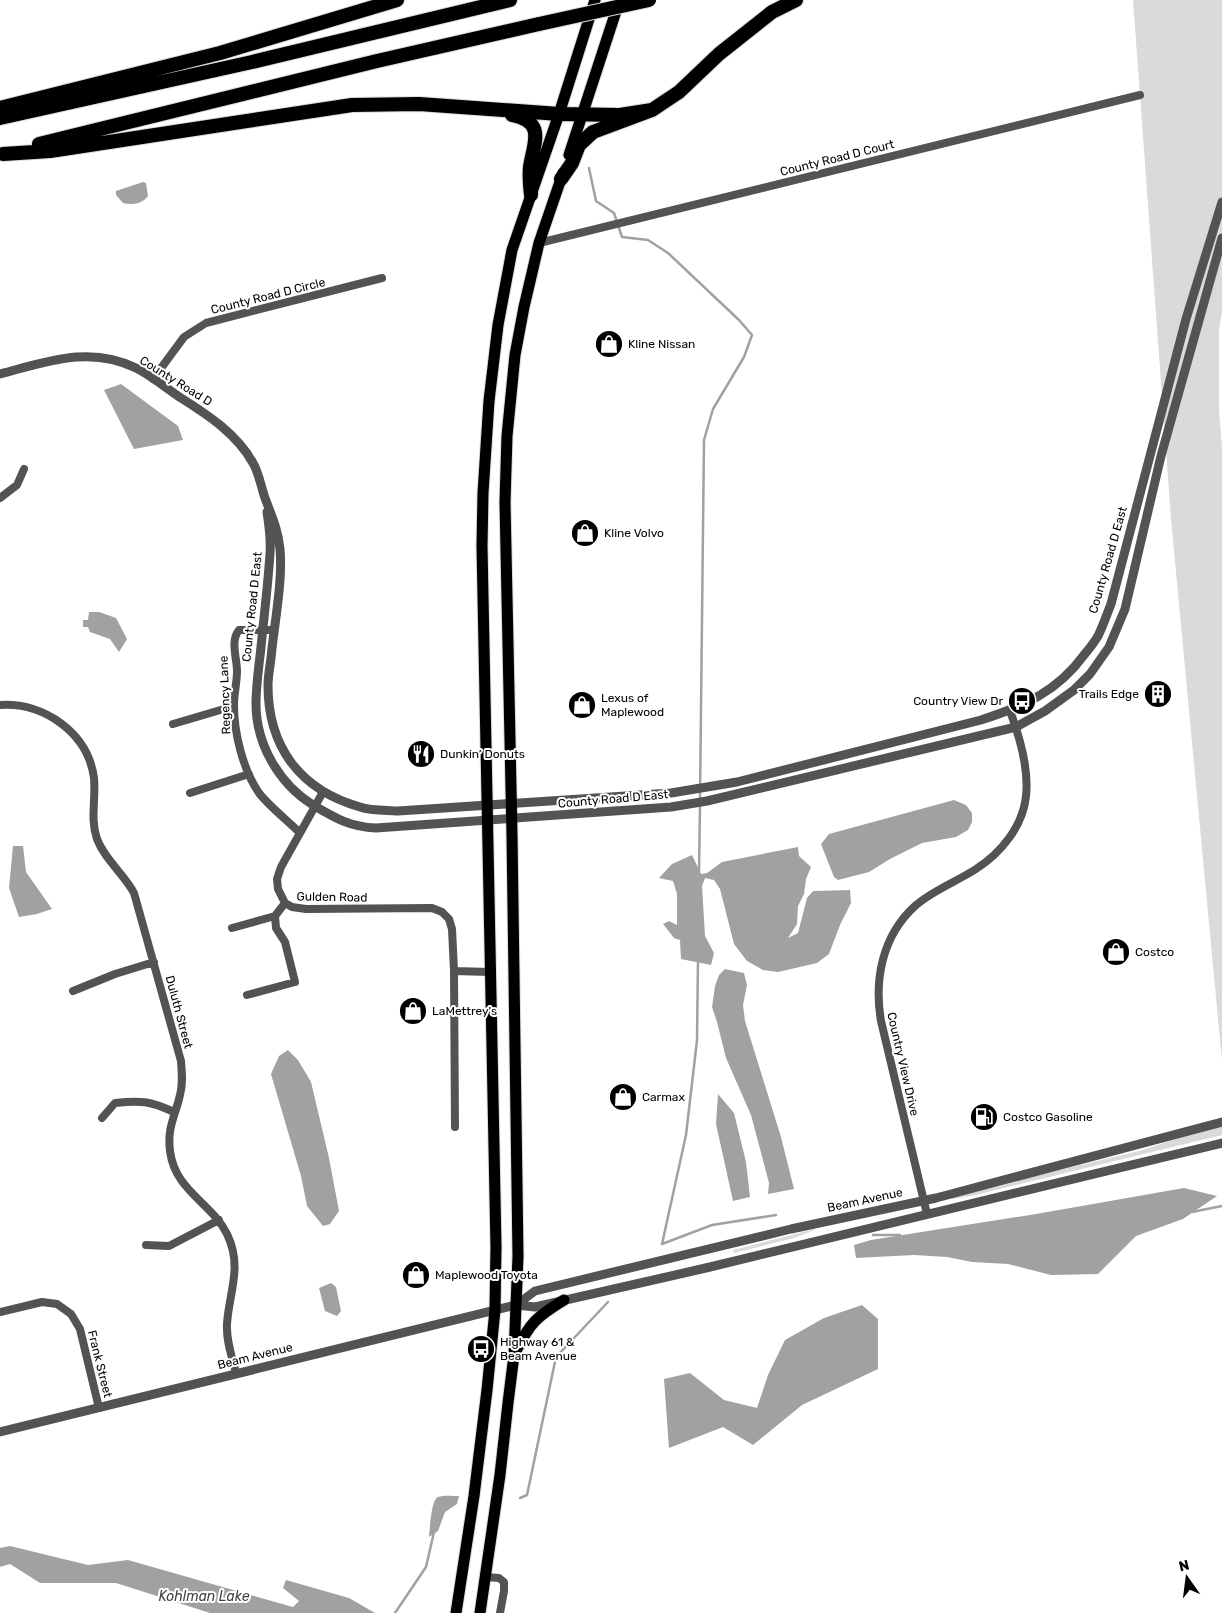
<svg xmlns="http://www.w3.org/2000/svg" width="1222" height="1613" viewBox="0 0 1222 1613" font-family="Rubik,sans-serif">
	<rect width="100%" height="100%" fill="#fff"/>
	<path fill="#dadada" d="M1133,0H1222V312L1219,330V410L1222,447V1061L1171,519Z
		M1222,1125V1135L971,1196L952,1199L951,1196L1143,1150L1190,1134Z
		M815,1229V1230L794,1238L734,1253L733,1250Z"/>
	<path fill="#a1a1a1" d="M143,182L146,183L148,196C142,204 133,205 123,203L116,195V191Z
		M121,384L178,426L183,440L134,449L104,390Z
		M89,612H99L116,618L127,639L119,652L110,639L90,632L88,627H83V620H88Z
		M954,800L966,805L972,813V822L968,830L956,837L922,843L890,859L869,872L838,880L834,877L821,844L829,834Z
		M13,846H23L26,872L52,909L37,914L19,917L9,888Z
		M798,847L799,856L811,867L806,879L804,894L798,906L797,924L788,938L798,933L807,898L813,891L850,890L851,903L840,925L829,954L817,963L778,972L763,970L747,961L734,944L720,889L714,880L705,878L702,886L705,936L714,953L711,965L681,959L680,940L674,938L663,924L669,921L677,925V894L673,881L659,878L672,864L692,855L701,874L707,873L722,862Z
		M725,969L744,973L747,985L743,1005L745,1021L781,1137L794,1189L768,1194L769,1183L751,1115L726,1058L717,1022L712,1007L715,986L719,975Z
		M288,1050L298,1060L311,1082L329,1158L339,1211L330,1224L323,1226L307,1206L301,1176L271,1074L279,1056Z
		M718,1094L734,1113L746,1162L750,1197L733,1201L716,1124Z
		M1184,1188L1217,1196L1183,1219L1136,1236L1098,1274L1051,1275L1008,1264L972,1262L947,1257L914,1255L856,1258L854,1245L871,1240L1036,1214Z
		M331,1283L336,1287L341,1311L337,1316L325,1311L319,1288Z
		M862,1305L878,1319V1369L802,1405L753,1445L723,1427L669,1448L664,1379L690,1373L724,1400L757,1408L768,1375L785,1340L824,1318Z
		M459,1496L457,1504L445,1512L438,1531L429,1537C430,1529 431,1500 438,1497C444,1495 453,1496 459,1496Z
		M10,1546L88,1565L128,1560L293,1607L299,1601L283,1588L286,1580L349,1598L375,1613H210L116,1583H40L10,1564L0,1567V1548Z"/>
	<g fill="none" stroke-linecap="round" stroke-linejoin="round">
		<path stroke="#a1a1a1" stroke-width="2.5" d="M589,168L596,201L614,213L622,237L648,240L668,253L739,320L752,335L744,357L713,409L704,440L700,799
			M699,872L700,805
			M1192,1212L1222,1206
			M873,1235H900
			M662,1244L686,1135L697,1040L698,960
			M662,1244L712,1225L776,1215
			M520,1498L527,1495L556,1357L608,1302
			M395,1613L426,1567L434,1532"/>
		<defs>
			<path id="primary" d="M569,155L619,2
				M516,1351C530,1323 536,1317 564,1300
				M456,1613L474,1496L487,1390L495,1310L496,1247L482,546L483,493L489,401L498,325L512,250L559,114L595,0
				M480,1613L500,1475L508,1403L514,1355L518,1256L512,835L505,502L507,436L515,355L524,307L539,243L563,173"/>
			<path id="motorway" d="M0,108L220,53L397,0
				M512,115C546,122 534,142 530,167C529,176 530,186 531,195
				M0,118L252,62L510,0
				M39,144L377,61L539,24
				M3,154L50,151L352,105L419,104L559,114L620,115L652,110
				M561,179L572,163L579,145L593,132L652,110L679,92L719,54L772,12L796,0"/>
		</defs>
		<use href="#primary" stroke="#dbdbdb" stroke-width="13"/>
		<use href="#motorway" stroke="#dbdbdb" stroke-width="16"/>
		<path stroke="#535353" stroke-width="8" d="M539,243L1140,95
			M153,379L184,337L206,323L382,278
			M0,498L17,485L24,469
			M274,630H239C230,641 237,658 237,671C237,682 234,694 234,705C234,733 243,770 259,793C268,805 289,822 300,833
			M0,705C44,702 88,733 94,778C96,799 90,819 97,839C105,860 124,874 134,893L181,1061C182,1073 183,1084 180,1095C175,1117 167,1127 170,1151C175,1191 211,1202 227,1234C243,1267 229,1292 227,1324C226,1341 232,1357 236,1373
			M173,724L234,706
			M323,792L281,867L277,879L278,889L285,903L292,907L306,909L432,908L442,912L449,919L452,929L454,971L455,1127
			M190,793L249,774
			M232,928L275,916
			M454,971L490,972
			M73,991L115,974L154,962
			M247,995L295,982L285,942L276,928L275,916L285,903
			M102,1118L115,1103C141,1100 150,1101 174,1112
			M927,1214L881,1021C874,980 882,936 915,906C933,890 956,882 976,869C1001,853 1023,826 1026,796C1029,770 1019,735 1010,711
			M146,1245L169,1246L219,1220
			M0,1312L42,1302L57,1304L71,1314L80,1329L99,1408
			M485,1577L499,1578L504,1582V1591L500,1613"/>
		<path stroke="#535353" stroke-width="9" d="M0,374C46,362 90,345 136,368C152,376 166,388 181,398C208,415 237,434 253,463C259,473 261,487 265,498C272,517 278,529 280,549C283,582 274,625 271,658C270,667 268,676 268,685C268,747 300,790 360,807C372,811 386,810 398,811L671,793L737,782L981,720C1024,706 1057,692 1084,655C1089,649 1094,643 1098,636C1103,626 1107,614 1111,604L1186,319L1222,202
			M267,512C269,525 271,540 270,553C268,585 264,616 261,647C259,666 256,685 256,704C256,744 279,784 313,805C335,818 350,827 376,828L671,807L707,801L1016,727L1045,711L1074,690L1090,674L1109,647L1125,609L1161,456L1222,238
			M516,1305L535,1291L791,1229L936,1198L1222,1122
			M0,1432L516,1305L535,1307L710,1267L1222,1143"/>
		<use href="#primary" stroke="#000" stroke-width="11"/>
		<use href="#motorway" stroke="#000" stroke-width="14"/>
		<defs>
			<path id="motorway-bridge" d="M539,24L649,0"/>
		</defs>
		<use href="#motorway-bridge" stroke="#dbdbdb" stroke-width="16" stroke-linecap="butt"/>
		<use href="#motorway-bridge" stroke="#000" stroke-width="14"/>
	</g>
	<defs>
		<symbol id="shop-disc" viewBox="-11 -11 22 22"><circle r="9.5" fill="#000" stroke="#fff"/><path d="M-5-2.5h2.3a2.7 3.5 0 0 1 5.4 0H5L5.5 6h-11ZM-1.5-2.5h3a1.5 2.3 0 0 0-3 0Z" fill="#fff"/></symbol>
		<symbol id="building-disc" viewBox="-11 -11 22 22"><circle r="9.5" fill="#000" stroke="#fff"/><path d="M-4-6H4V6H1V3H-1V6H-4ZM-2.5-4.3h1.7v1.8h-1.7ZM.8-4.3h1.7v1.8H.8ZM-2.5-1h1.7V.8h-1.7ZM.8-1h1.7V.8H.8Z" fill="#fff"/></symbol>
		<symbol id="bus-disc" viewBox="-11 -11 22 22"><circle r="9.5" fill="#000" stroke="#fff"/><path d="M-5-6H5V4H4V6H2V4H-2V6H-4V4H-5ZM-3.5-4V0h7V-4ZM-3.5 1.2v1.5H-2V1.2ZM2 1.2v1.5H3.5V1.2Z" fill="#fff"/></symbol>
		<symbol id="restaurant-disc" viewBox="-11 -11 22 22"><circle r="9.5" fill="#000" stroke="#fff"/><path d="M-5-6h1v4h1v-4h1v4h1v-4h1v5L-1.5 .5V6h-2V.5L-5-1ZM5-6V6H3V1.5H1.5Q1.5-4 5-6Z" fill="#fff"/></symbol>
		<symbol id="fuel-disc" viewBox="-11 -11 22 22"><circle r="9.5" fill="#000" stroke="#fff"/><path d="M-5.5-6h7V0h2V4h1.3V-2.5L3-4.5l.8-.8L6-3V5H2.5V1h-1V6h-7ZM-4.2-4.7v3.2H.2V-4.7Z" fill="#fff"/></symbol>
	</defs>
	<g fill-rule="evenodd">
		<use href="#shop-disc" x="593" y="328" width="32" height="32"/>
		<use href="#shop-disc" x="569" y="517" width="32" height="32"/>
		<use href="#building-disc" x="1142" y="678" width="32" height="32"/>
		<use href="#bus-disc" x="1006" y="685" width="32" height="32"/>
		<use href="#shop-disc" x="566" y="689" width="32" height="32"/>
		<use href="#restaurant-disc" x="405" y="738" width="32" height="32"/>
		<use href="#shop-disc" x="1100" y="936" width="32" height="32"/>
		<use href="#shop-disc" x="397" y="995" width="32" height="32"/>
		<use href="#shop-disc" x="607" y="1081" width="32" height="32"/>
		<use href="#fuel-disc" x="968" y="1101" width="32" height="32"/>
		<use href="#shop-disc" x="400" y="1259" width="32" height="32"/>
		<use href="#bus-disc" x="465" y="1333" width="32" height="32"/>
	</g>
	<g text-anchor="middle" stroke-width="4" stroke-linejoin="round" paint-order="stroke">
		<g font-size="12" fill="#000" stroke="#fff">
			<text transform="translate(837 158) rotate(-14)" y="4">County Road D Court</text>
			<text transform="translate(268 296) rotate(-14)" y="4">County Road D Circle</text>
			<text transform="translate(176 381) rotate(32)" y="4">County Road D</text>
			<text transform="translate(1108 560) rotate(-74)" y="4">County Road D East</text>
			<text transform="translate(252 607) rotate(-84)" y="4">County Road D East</text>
			<text transform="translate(225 695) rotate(-92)" y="4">Regency Lane</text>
			<text transform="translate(613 799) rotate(-5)" y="4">County Road D East</text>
			<text transform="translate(332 897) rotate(1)" y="4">Gulden Road</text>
			<text transform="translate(179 1012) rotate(75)" y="4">Duluth Street</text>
			<text transform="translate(903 1064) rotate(77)" y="4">Country View Drive</text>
			<text transform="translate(865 1200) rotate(-12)" y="4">Beam Avenue</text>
			<text transform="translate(255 1356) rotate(-14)" y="4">Beam Avenue</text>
			<text transform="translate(100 1364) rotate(76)" y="4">Frank Street</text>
		</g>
		<g font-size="12" fill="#000" stroke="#fff" text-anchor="start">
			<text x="628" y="348">Kline Nissan</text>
			<text x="604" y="537">Kline Volvo</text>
			<text x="1139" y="698" text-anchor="end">Trails Edge</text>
			<text x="601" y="702">Lexus of<tspan x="601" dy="14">Maplewood</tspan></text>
			<text x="1003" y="705" text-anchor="end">Country View Dr</text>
			<text x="440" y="758">Dunkin’ Donuts</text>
			<text x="1135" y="956">Costco</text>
			<text x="432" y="1015">LaMettrey's</text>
			<text x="642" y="1101">Carmax</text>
			<text x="1003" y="1121">Costco Gasoline</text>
			<text x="435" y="1279">Maplewood Toyota</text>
			<text x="500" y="1346">Highway 61 &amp;<tspan x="500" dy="14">Beam Avenue</tspan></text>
		</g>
		<g font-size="14" font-style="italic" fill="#424242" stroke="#fff">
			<text x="204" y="1601">Kohlman Lake</text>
		</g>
	</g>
	<g transform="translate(1187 1578) rotate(346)" stroke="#ffffff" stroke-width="4" paint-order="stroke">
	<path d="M0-4L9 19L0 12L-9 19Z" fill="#000000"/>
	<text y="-8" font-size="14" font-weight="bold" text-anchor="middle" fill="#000000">N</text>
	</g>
</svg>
